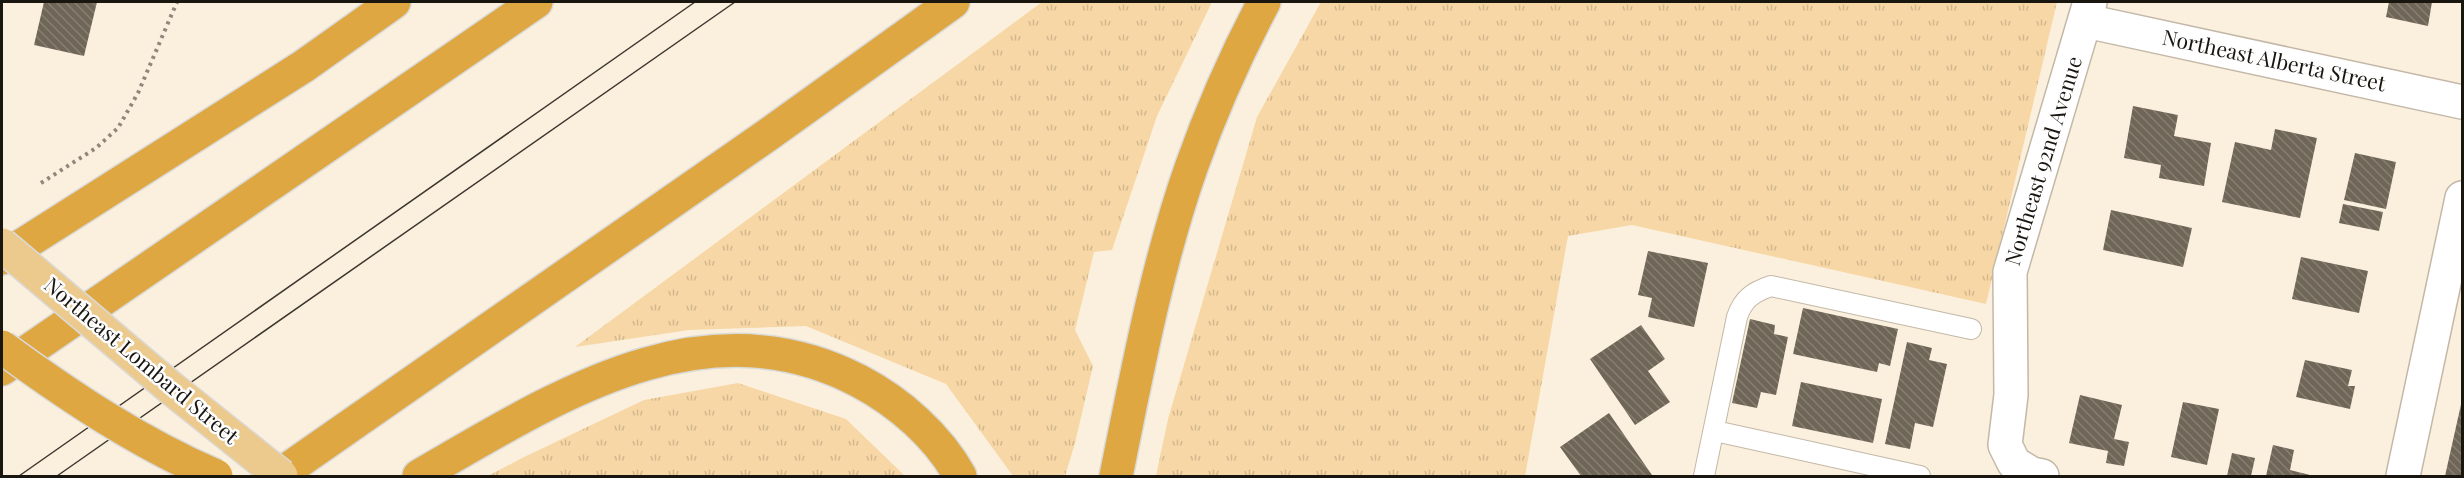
<svg xmlns="http://www.w3.org/2000/svg" width="2464" height="478" viewBox="0 0 2464 478" font-family="'Playfair Display',serif">
	<defs>
		<pattern id="grass-tufts" width="24" height="20" patternUnits="userSpaceOnUse" patternTransform="scale(1.5)"><rect width="24" height="20" fill="#f7d7a5"/><path d="M3 7l-1-3M5 7V3M7 7l1-3M15 17l-1-3M17 17v-4M19 17l1-3" fill="none" stroke="#d3b88d"/></pattern>
		<pattern id="building-back-hatch" width="6" height="6" patternUnits="userSpaceOnUse" patternTransform="scale(1.5)"><rect width="6" height="6" fill="#706657"/><path d="M-1 5l2 2M0 0l6 6M5-1l2 2" fill="none" stroke="#867f74"/></pattern>
	</defs>
	<rect width="100%" height="100%" fill="#fbf0de"/>
	<path fill="url(#grass-tufts)" d="M1042,2H1212L1157,116L1112,250L1094,252L1075,330L1093,366L1075,443L1065,476H1013L946,384L806,326L689,330L575,347Z
		M1321,2H2057L1986,304L1632,225L1568,236L1525,476H1156L1168,419L1257,117Z
		M738,383L846,419L905,476H488L522,458L644,400Z"/>
	<path fill="url(#building-back-hatch)" d="M44,2H97L84,56L34,45Z
		M2389,2H2432L2428,26L2386,17Z
		M2133,106L2178,115L2174,136L2211,143L2204,186L2159,178L2161,165L2124,158Z
		M2275,129L2317,138L2300,218L2222,202L2235,142L2271,150Z
		M2355,153L2396,162L2386,209L2344,200Z
		M2343,204L2383,212L2379,231L2339,223Z
		M2111,210L2192,228L2183,267L2103,250Z
		M1648,251L1708,263L1694,327L1648,317L1652,298L1638,295Z
		M2301,257L2368,271L2359,313L2292,299Z
		M1803,308L1898,329L1890,366L1879,363L1877,372L1793,354Z
		M1750,319L1775,325L1774,334L1788,337L1776,395L1761,392L1757,408L1732,403Z
		M1641,325L1665,359L1648,371L1670,402L1635,425L1590,359Z
		M1907,342L1932,348L1929,360L1947,364L1933,427L1915,423L1910,449L1885,444Z
		M2305,360L2352,370L2348,386H2355L2350,409L2296,397Z
		M1801,382L1882,399L1873,443L1792,426Z
		M2080,395L2122,405L2114,439L2129,442L2124,466L2106,463L2108,451L2069,443Z
		M2462,400V476H2445Z
		M2183,402L2219,409L2207,465L2171,457Z
		M1609,413L1652,475L1649,476H1581L1560,447Z
		M2273,445L2294,450L2290,470L2314,476H2266Z
		M2232,453L2255,458L2251,476H2227Z"/>
	<g fill="none" stroke-linecap="round" stroke-linejoin="round">
		<defs>
			<path id="service" d="M1715,431L1920,476
				M1704,476L1737,317C1743,299 1753,292 1771,286L1971,329"/>
			<path id="minor" d="M2086,21L2462,102
				M2042,476L2032,474L2014,463L2005,445L2011,395L2010,272L2090,2
				M2403,476L2462,198"/>
			<path id="motorway" d="M2,258L304,66L394,2
				M2,369L536,2
				M278,476L769,134L953,2
				M419,476C553,399 702,299 859,381C899,402 938,436 960,476
				M1116,476C1137,373 1156,268 1191,168C1211,111 1236,55 1264,2"/>
		</defs>
		<use href="#service" stroke="#c3b8a7" stroke-width="22"/>
		<use href="#minor" stroke="#c3b8a7" stroke-width="36"/>
		<use href="#motorway" stroke="#dadad9" stroke-width="36"/>
		<path stroke="#8f877b" stroke-width="4" stroke-dasharray="3 4.5" stroke-linecap="butt" d="M41,183L96,148L118,128L138,93L177,2"/>
		<use href="#service" stroke="#fff" stroke-width="20"/>
		<use href="#minor" stroke="#fff" stroke-width="33"/>
		<use href="#motorway" stroke="#dfa742" stroke-width="33"/>
		<path stroke="#3c372f" stroke-width="1.5" d="M19,476L695,2
			M57,476L735,2"/>
		<defs>
			<path id="primary-bridge" d="M2,245L171,388L281,476"/>
			<path id="motorway-bridge" d="M2,347C69,396 139,443 216,476"/>
		</defs>
		<use href="#primary-bridge" stroke="#dadad9" stroke-width="36" stroke-linecap="butt"/>
		<use href="#motorway-bridge" stroke="#dadad9" stroke-width="36" stroke-linecap="butt"/>
		<use href="#primary-bridge" stroke="#ecca8e" stroke-width="33"/>
		<use href="#motorway-bridge" stroke="#dfa742" stroke-width="33"/>
	</g>
	<g text-anchor="middle" stroke-width="5" stroke-linejoin="round" paint-order="stroke">
		<g font-size="21" fill="#19150f" stroke="#fefefe">
			<text transform="translate(2274 61) rotate(12)" y="7">Northeast Alberta Street</text>
			<text transform="translate(2044 161) rotate(-73)" y="7">Northeast 92nd Avenue</text>
			<text transform="translate(141 361) rotate(40)" y="7">Northeast Lombard Street</text>
		</g>
	</g>
	<rect width="2464" height="478" fill="none" stroke="#19150f" stroke-width="6"/>
</svg>
